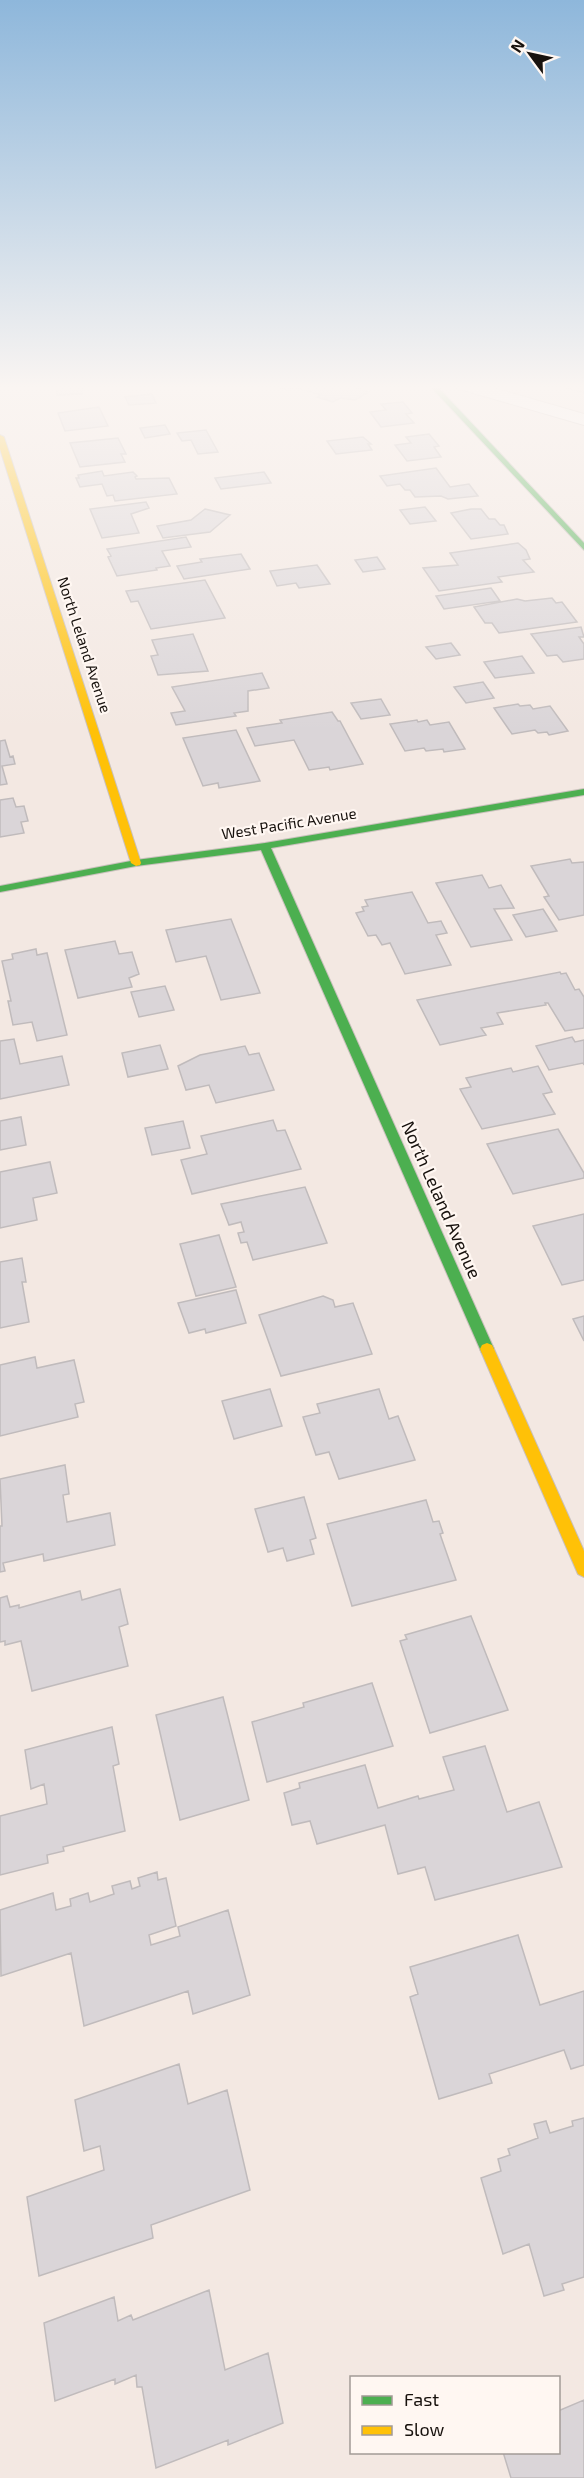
<svg xmlns="http://www.w3.org/2000/svg" width="584" height="2478" viewBox="0 0 584 2478" font-family="'Exo 2',sans-serif">
	<rect width="100%" height="100%" fill="#f3e8e2"/>
	<path fill="#dad5d8" stroke="#c0bbbc" stroke-width="1.5" d="M65,384H95L82,385V394L57,395V385H70Z
		M346,384L369,392L355,400L340,398L333,402L317,397L321,395L294,387L288,390L269,385Z
		M553,384H584V393Z
		M152,394L156,403L129,405L125,397Z
		M403,402L412,413L406,414L414,423L381,427L370,412L386,410L381,404Z
		M99,407L108,426L65,431L58,413Z
		M165,425L170,434L145,438L140,428Z
		M206,430L218,452L198,454L191,440L182,441L177,433Z
		M429,434L439,446L434,447L441,457L407,461L395,445L411,443L406,437Z
		M363,437L371,444H368L372,450L336,454L327,441Z
		M118,438L126,454H121L125,462L80,467L70,443Z
		M436,468L450,487L469,484L478,496L448,499L441,496L415,497L410,490H405L400,484L387,486L380,476Z
		M102,471L104,476L133,472L137,476L135,477L136,479L169,478L177,494L115,501L113,495L107,496L102,484L80,487L76,478H79L78,475Z
		M264,472L271,483L221,489L215,478Z
		M146,502L149,508L131,514L139,533L102,538L90,509Z
		M425,507L436,521L410,524L400,510Z
		M205,509L230,515L210,532L163,538L157,526L191,520Z
		M471,509H481L489,519H495L500,525H504L508,534L471,539L451,513Z
		M186,537L191,547L162,551L170,566L156,568L157,570L117,576L108,557L111,556L107,549Z
		M518,543L526,550L530,559L523,560L534,572L498,577L502,582L439,591L423,568L458,565L450,553Z
		M241,554L250,569L184,579L177,566L202,562L200,559Z
		M377,557L385,569L363,572L355,560Z
		M317,565L330,584L299,588L296,583L277,586L270,571Z
		M205,580L225,618L151,629L138,601L131,602L126,591Z
		M491,588L500,601L444,609L436,596Z
		M552,598L556,603L562,602L577,622L499,633L492,623H485L474,607L517,599L525,601Z
		M581,627L584,637H579L584,644V659L563,662L557,655L547,656L531,634Z
		M193,634L208,671L158,675L151,656L158,655L152,640Z
		M451,643L460,655L436,659L426,647Z
		M522,656L534,673L495,678L484,662Z
		M262,673L269,688L248,691V711L234,713L236,716L176,725L171,713L185,711L172,687Z
		M483,682L494,698L466,703L454,687Z
		M381,699L390,715L361,719L351,703Z
		M518,704L520,706L530,705L533,709L550,706L568,731L549,735L547,732L538,733L535,730L512,734L494,708Z
		M332,712L338,721H340L363,764L330,770L329,767L309,770L294,740L255,746L247,728L282,723L280,720Z
		M417,720L418,722L427,720L430,725L449,722L465,749L444,752L443,749L426,751L424,748L405,751L390,724Z
		M236,730L260,781L219,788L218,783L203,786L183,738Z
		M5,740L10,757L13,756L15,764L2,766L7,784L0,785V741Z
		M13,798L16,807L24,806L28,821L21,822L24,833L0,837V800Z
		M570,859L572,863L584,862V915L559,920L544,897L549,896L531,866Z
		M482,875L489,888L501,885L514,908L494,909L512,940L471,947L436,883Z
		M412,892L428,923L441,921L447,933L436,935L451,965L405,974L390,943L382,945L376,935L368,936L356,913L364,911L362,907L368,906L365,900Z
		M543,909L557,931L526,937L513,915Z
		M231,919L260,993L221,1000L206,956L176,962L166,930Z
		M115,941L119,954L132,952L139,974L129,978L132,987L78,998L65,950Z
		M36,949L37,955L47,953L67,1035L37,1041L32,1022L13,1025L8,1001H11L2,961L13,959L12,954Z
		M560,972L561,974L566,973L575,990L579,989L584,997V1028L565,1031L548,1003H545L546,1005L497,1013L503,1024L481,1028L486,1035L440,1045L417,1000Z
		M165,986L174,1010L139,1017L131,992Z
		M572,1037L575,1042L584,1040V1065L583,1063L549,1070L536,1046Z
		M14,1039L20,1064L62,1056L69,1085L0,1099V1041Z
		M160,1045L168,1069L128,1077L122,1053Z
		M245,1046L249,1055L259,1053L274,1090L216,1103L209,1085L186,1090L178,1066L200,1055Z
		M538,1066L552,1092L543,1094L555,1114L482,1129L460,1089L471,1087L466,1078L511,1068L513,1072Z
		M21,1117L26,1145L0,1150V1121Z
		M273,1120L277,1131L285,1130L301,1169L192,1194L181,1160L207,1154L201,1136Z
		M183,1121L190,1148L152,1155L145,1128Z
		M558,1129L584,1173V1178L513,1194L487,1144Z
		M50,1162L57,1193L33,1198L37,1220L0,1228V1172Z
		M305,1187L327,1243L253,1260L247,1242L241,1243L238,1233L244,1232L241,1222L229,1225L221,1204Z
		M584,1214V1280L562,1285L533,1226Z
		M219,1235L236,1287L196,1296L180,1244Z
		M22,1258L26,1282H22L29,1322L0,1328V1262Z
		M236,1290L246,1323L206,1333L205,1329L189,1333L178,1303Z
		M323,1296L333,1300L335,1307L353,1303L372,1354L281,1376L259,1315Z
		M584,1316V1341L573,1319Z
		M35,1357L37,1368L74,1360L84,1402L75,1404L78,1417L0,1436V1365Z
		M270,1389L282,1426L234,1439L222,1401Z
		M379,1389L389,1419L398,1416L415,1460L339,1479L329,1452L316,1455L303,1417L320,1413L317,1404Z
		M65,1465L69,1494L63,1495L67,1522L110,1513L115,1545L44,1561L43,1554L3,1563L5,1571L0,1572V1526H2L0,1479Z
		M304,1497L316,1538L310,1540L314,1554L287,1561L283,1548L268,1552L255,1509Z
		M426,1500L433,1522L439,1521L443,1533L440,1534L456,1580L352,1606L327,1524Z
		M120,1589L128,1624L119,1627L128,1666L32,1691L21,1641L5,1645V1641L0,1642V1598L7,1596L10,1607L19,1605V1608L80,1591L82,1600Z
		M471,1616L508,1710L430,1733L400,1641L407,1639L405,1635Z
		M372,1683L393,1746L267,1782L252,1722L304,1707L303,1703Z
		M223,1697L249,1800L180,1820L156,1715Z
		M112,1727L119,1764L113,1766L125,1831L63,1847L64,1851L47,1855L48,1863L0,1875V1816L47,1804L44,1784L31,1789L25,1750Z
		M485,1746L507,1812L539,1802L562,1867L435,1900L425,1867L398,1874L385,1825L317,1844L310,1821L292,1825L284,1793L300,1788L299,1783L365,1765L378,1808L418,1796L419,1799L454,1790L443,1757Z
		M157,1872L158,1880L166,1878L176,1926L149,1935L151,1945L180,1936L178,1927L228,1910L250,1995L193,2014L188,1991L84,2026L71,1953L1,1976L0,1910L53,1893L56,1910L71,1906L70,1899L88,1893L90,1902L114,1894L112,1886L130,1881L132,1889L140,1886L138,1878Z
		M518,1935L540,2005L584,1991V2065L571,2069L564,2050L489,2074L492,2083L439,2099L410,1997L418,1994L410,1967Z
		M179,2064L188,2104L227,2090L250,2190L151,2225L153,2238L39,2276L27,2197L104,2170L100,2146L84,2151L75,2100Z
		M584,2118V2277L562,2284L564,2290L544,2296L529,2244L503,2254L481,2178L501,2171L498,2159L510,2155L508,2149L538,2138L534,2124L546,2121L550,2133L573,2126L572,2121Z
		M209,2290L225,2370L268,2353L283,2423L228,2445V2440L156,2468L142,2387H137L136,2375L115,2384V2379L55,2401L44,2323L114,2297L118,2321L131,2315L133,2320Z
		M584,2400V2478H511L503,2452H558V2411Z"/>
	<g fill="none" stroke-linecap="round" stroke-linejoin="round">
		<defs>
			<path id="street" d="M454,384H480L584,414V425L456,388Z"/>
			<path id="fast" d="M428,384H435L584,543V550Z
				M584,789V795L271,848L494,1349L492,1353L487,1355L482,1353L480,1349L261,850L136,866L0,892V886L136,860L265,843Z"/>
			<path id="slow" d="M0,435L4,437L141,863L140,865L136,866L131,863L0,449Z
				M487,1343L492,1345L494,1349L584,1551V1577L578,1574L480,1349L482,1345Z"/>
		</defs>
		<use href="#street" stroke="#c9c0bc" stroke-width="2"/>
		<use href="#fast" stroke="#c9c0bc" stroke-width="2"/>
		<use href="#slow" stroke="#c9c0bc" stroke-width="2"/>
		<use href="#street" fill="#fdfcfb" fill-rule="evenodd"/>
		<use href="#fast" fill="#4caf50" fill-rule="evenodd"/>
		<use href="#slow" fill="#ffc107" fill-rule="evenodd"/>
	</g>
	<linearGradient id="sky" x2="0" y2="1"><stop stop-color="#8eb7db"/><stop offset="0.53" stop-color="#faf5f2"/><stop offset="1" stop-color="#faf5f2" stop-opacity="0"/></linearGradient>
	<rect width="584" height="731" fill="url(#sky)"/>
	<g text-anchor="middle" stroke-width="4.5" stroke-linejoin="round" paint-order="stroke">
		<g font-size="15" fill="#17110d" stroke="#fff7f2">
			<text transform="translate(84 645) rotate(72)" y="5">North Leland Avenue</text>
			<text transform="translate(289 824) rotate(-9)" y="5">West Pacific Avenue</text>
		</g>
		<g font-size="18" fill="#17110d" stroke="#fff7f2">
			<text transform="translate(441 1200) rotate(66)" y="6">North Leland Avenue</text>
		</g>
	</g>
	<rect x="350" y="2376" width="210" height="78" fill="#fff7f2" stroke="#a29b96" stroke-width="1.5"/>
	<rect x="362" y="2396" width="30" height="9" fill="#4caf50" stroke="#a29b96" stroke-width="1.5"/>
	<text x="404" y="2406" font-size="18" fill="#17110d">Fast</text>
	<rect x="362" y="2426" width="30" height="9" fill="#ffc107" stroke="#a29b96" stroke-width="1.5"/>
	<text x="404" y="2436" font-size="18" fill="#17110d">Slow</text>
	<g transform="translate(530 54) rotate(303)" stroke="#fff7f2" stroke-width="4.5" paint-order="stroke">
	<path d="M0-4.5L10 22L0 15L-10 22Z" fill="#17110d"/>
	<text y="-9" font-size="16" font-weight="bold" text-anchor="middle" fill="#17110d">N</text>
	</g>
</svg>
